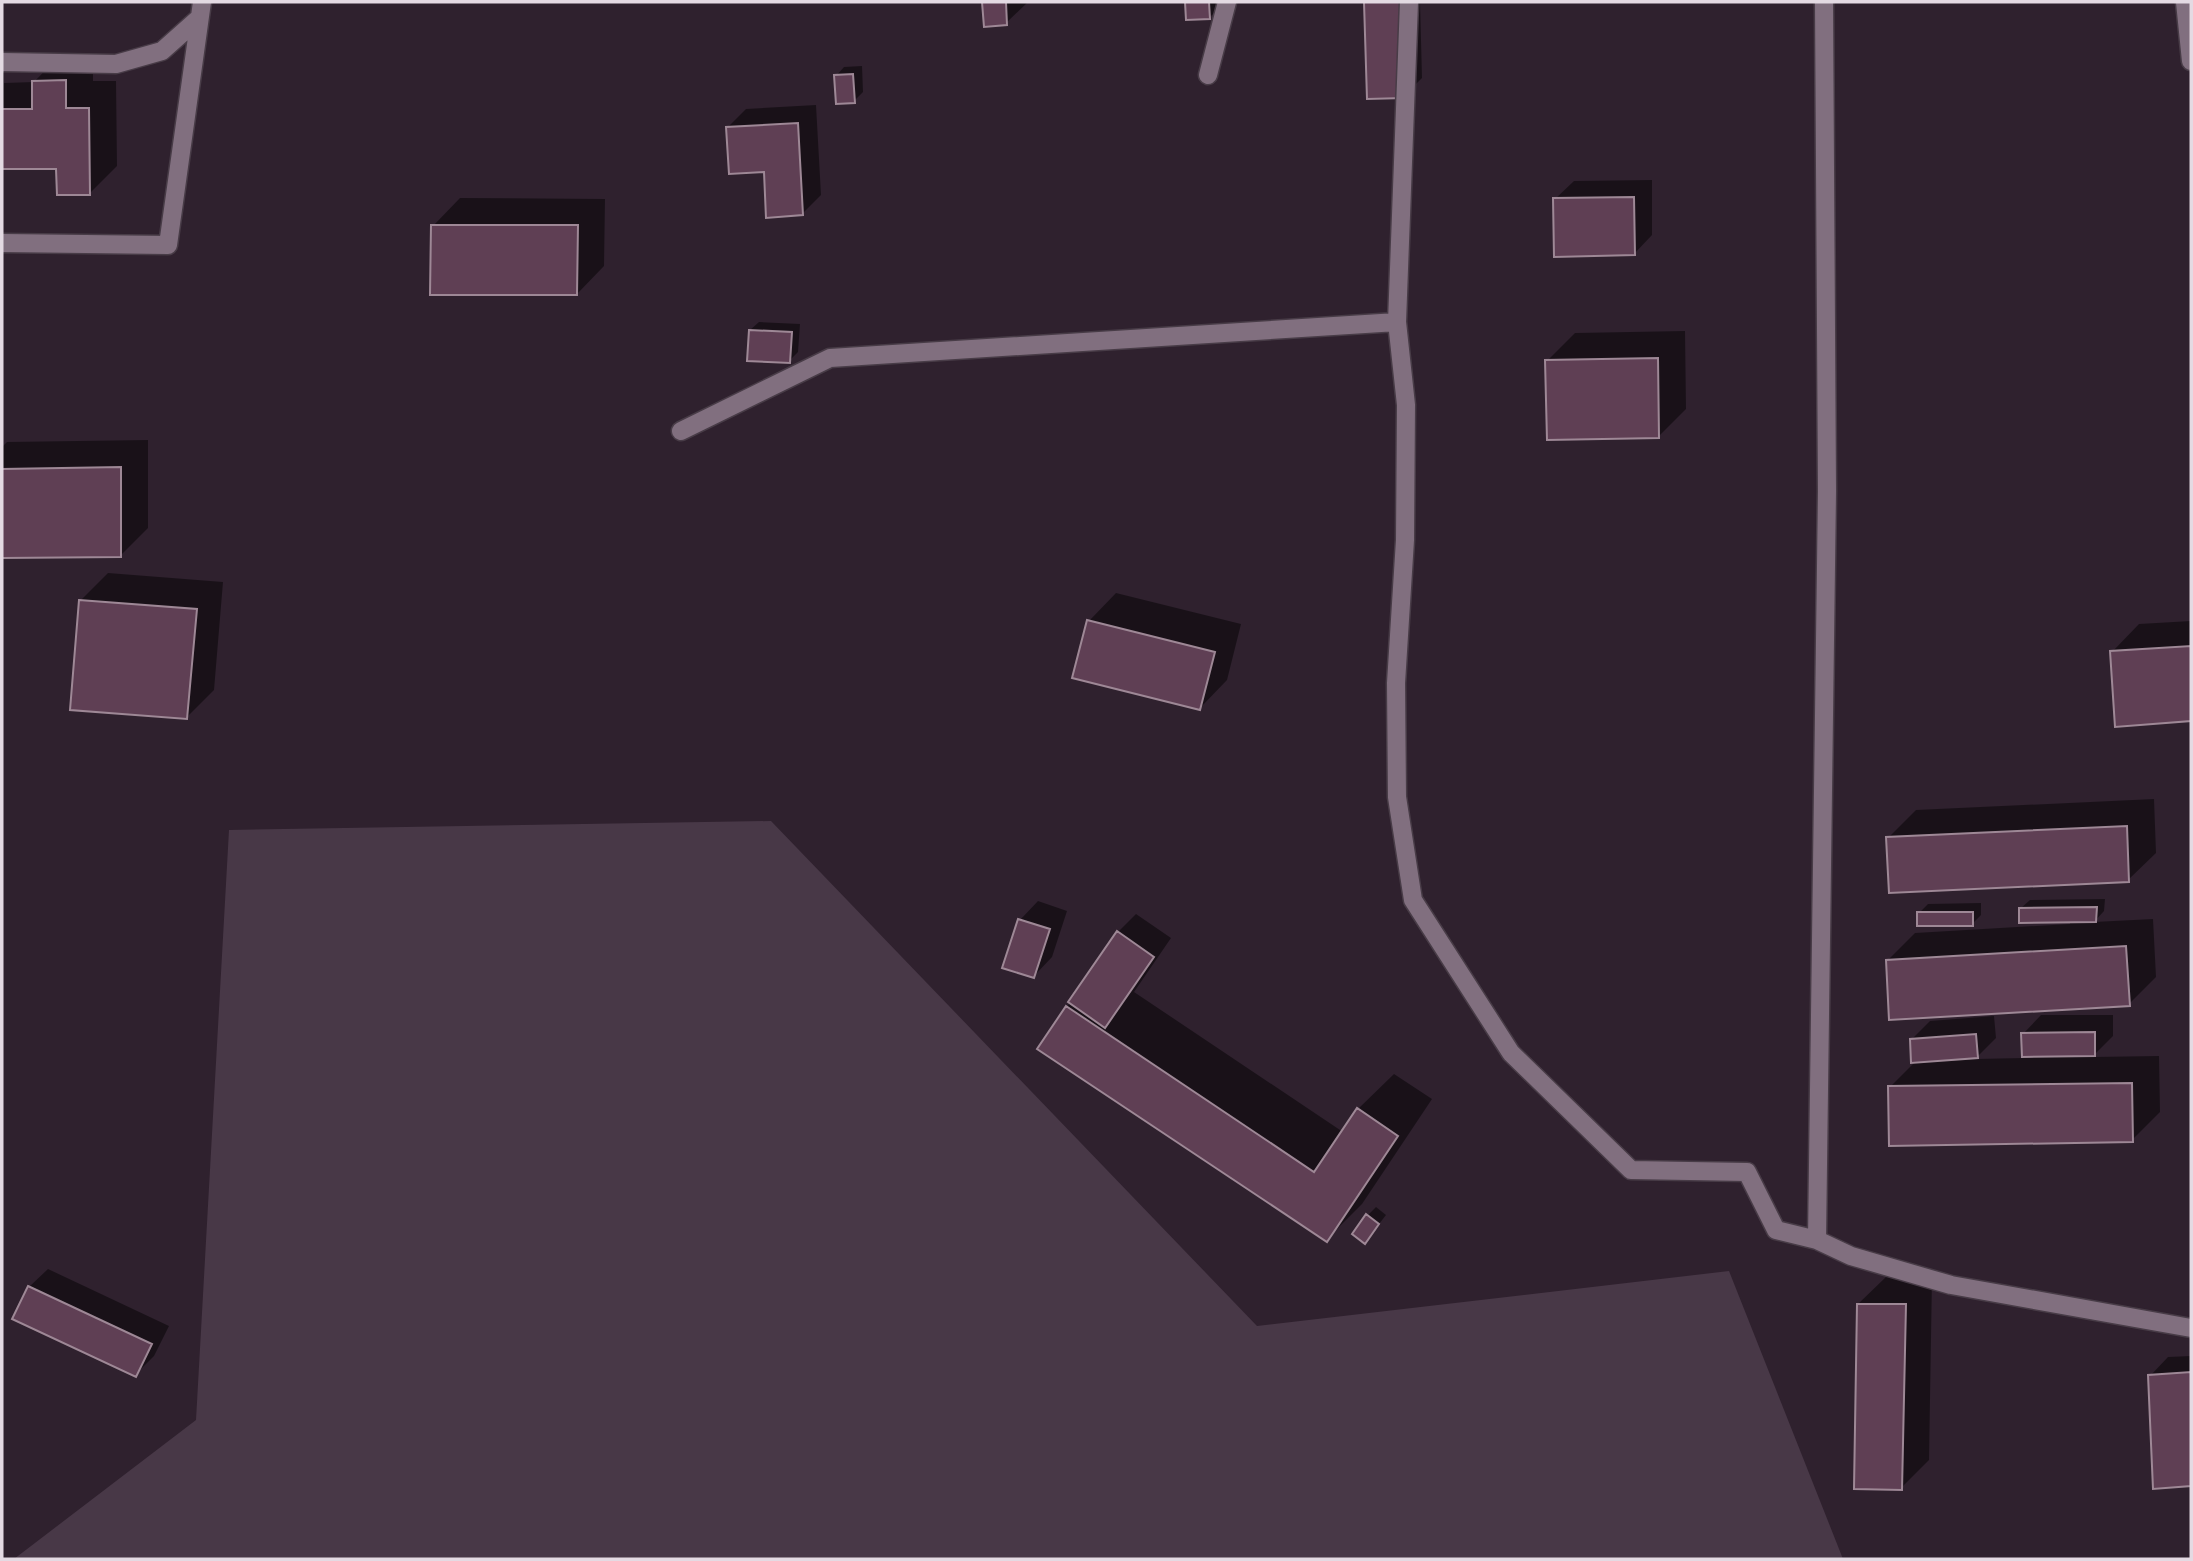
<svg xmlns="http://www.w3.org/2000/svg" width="2193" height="1561" viewBox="0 0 2193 1561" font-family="'Golos Text',sans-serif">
	<rect width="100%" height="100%" fill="#2f212e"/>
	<path fill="#483847" d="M771,821L1257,1326L1729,1271L1843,1559H14L196,1420L229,830Z"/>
	<path fill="#0007" d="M984,2H1028L1006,23L985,25Z
		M1187,2H1225L1209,18L1187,19Z
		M1366,2H1420L1422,78L1404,96L1369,97Z
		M2,54H4V83L34,82L61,54H93V81H116L117,166L90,193L58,167L2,168Z
		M862,66L863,92L854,101L836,76L844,67Z
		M816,105L821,195L803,213L728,127L746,109Z
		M1652,180V235L1634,254L1555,199L1574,181Z
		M460,198L605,199L604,266L577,294L433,226Z
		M759,322L800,324L798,352L789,361L750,330Z
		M1685,331L1686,409L1659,436L1547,361L1575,333Z
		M148,440V528L121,555L2,556V447L7,442Z
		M108,573L223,582L214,690L186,718L81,600Z
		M1116,593L1241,624L1227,680L1200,708L1089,621Z
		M2191,621V720L2117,725L2112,652L2139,624Z
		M2154,799L2156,853L2128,880L1888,838L1916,810Z
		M2105,899L2104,911L2094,922L2153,919L2156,977L2129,1004L1888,960L1915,933L2070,924V921L2021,908L2030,900Z
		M1038,901L1067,911L1052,957L1034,976L1020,920Z
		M1981,903V915L1972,924L1919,913L1928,904Z
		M1136,914L1171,938L1134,992L1343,1132L1358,1109L1394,1074L1432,1099L1362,1204L1326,1240L1067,1007L1118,932Z
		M2041,1015H2113V1036L2092,1057L2159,1056L2160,1112L2132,1140L1890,1087L1916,1061L1912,1039L1930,1021L1994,1016L1996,1038L1975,1059L2023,1058V1034Z
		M1376,1207L1386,1215L1365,1242L1367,1216Z
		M48,1269L169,1326L154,1356L136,1374L29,1287Z
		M1886,1277H1932L1929,1460L1901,1488L1858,1304Z
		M2191,1356V1485L2155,1487L2150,1376L2168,1357Z"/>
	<path fill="#5f3f54" stroke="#9e8896" stroke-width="2" d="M982,2H1006L1007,25L984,27Z
		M1185,2H1209L1210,19L1186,20Z
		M1364,2H1401L1404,98L1367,99Z
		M853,74L855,103L836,104L834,75Z
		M66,80V108H89L90,195H57L56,169H2V109H32V81Z
		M798,123L803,215L766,218L764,172L729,174L726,127Z
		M1634,197L1635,255L1554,257L1553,198Z
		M431,225H578L577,295H430Z
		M749,330L792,332L790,363L747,361Z
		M1658,358L1659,438L1547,440L1545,360Z
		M121,467V557L2,558V469Z
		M79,600L197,609L187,719L70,710Z
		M1087,620L1215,652L1200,710L1072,678Z
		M2191,646V721L2115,727L2110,651Z
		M2127,826L2129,882L1889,893L1886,837Z
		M2097,907L2096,922L2019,923V908Z
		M1917,912H1973V926H1917Z
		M1018,919L1050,929L1034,978L1002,968Z
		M1117,931L1154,957L1105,1028L1068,1002Z
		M2126,946L2130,1006L1889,1020L1886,960Z
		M1066,1006L1314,1172L1357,1108L1398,1136L1327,1242L1037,1049Z
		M2095,1032V1056L2022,1057L2021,1033Z
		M1976,1034L1978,1058L1911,1063L1910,1039Z
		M2132,1083L2133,1142L1889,1146L1888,1086Z
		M1366,1214L1379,1224L1365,1244L1352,1234Z
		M28,1286L152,1344L136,1377L12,1319Z
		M1857,1304H1906L1902,1490L1854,1489Z
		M2191,1372V1486L2153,1489L2148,1375Z"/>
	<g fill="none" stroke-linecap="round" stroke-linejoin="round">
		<defs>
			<path id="minor" d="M1409,2L1397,322L1406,405L1405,540L1396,683L1397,797L1413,900L1511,1053L1631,1170L1747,1172L1776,1230L1817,1240L1851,1256L1951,1285L2191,1328
				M2185,2L2191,61
				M2,62L116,64L162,51L198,19
				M1208,75L1227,2
				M2,243L168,245L202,2
				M681,431L830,358L1397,322
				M1817,1240L1827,491L1824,2"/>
		</defs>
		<use href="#minor" stroke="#483c47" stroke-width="21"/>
		<use href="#minor" stroke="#816f7f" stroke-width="18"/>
	</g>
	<rect width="2193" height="1561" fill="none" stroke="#e4dae3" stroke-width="7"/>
</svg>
